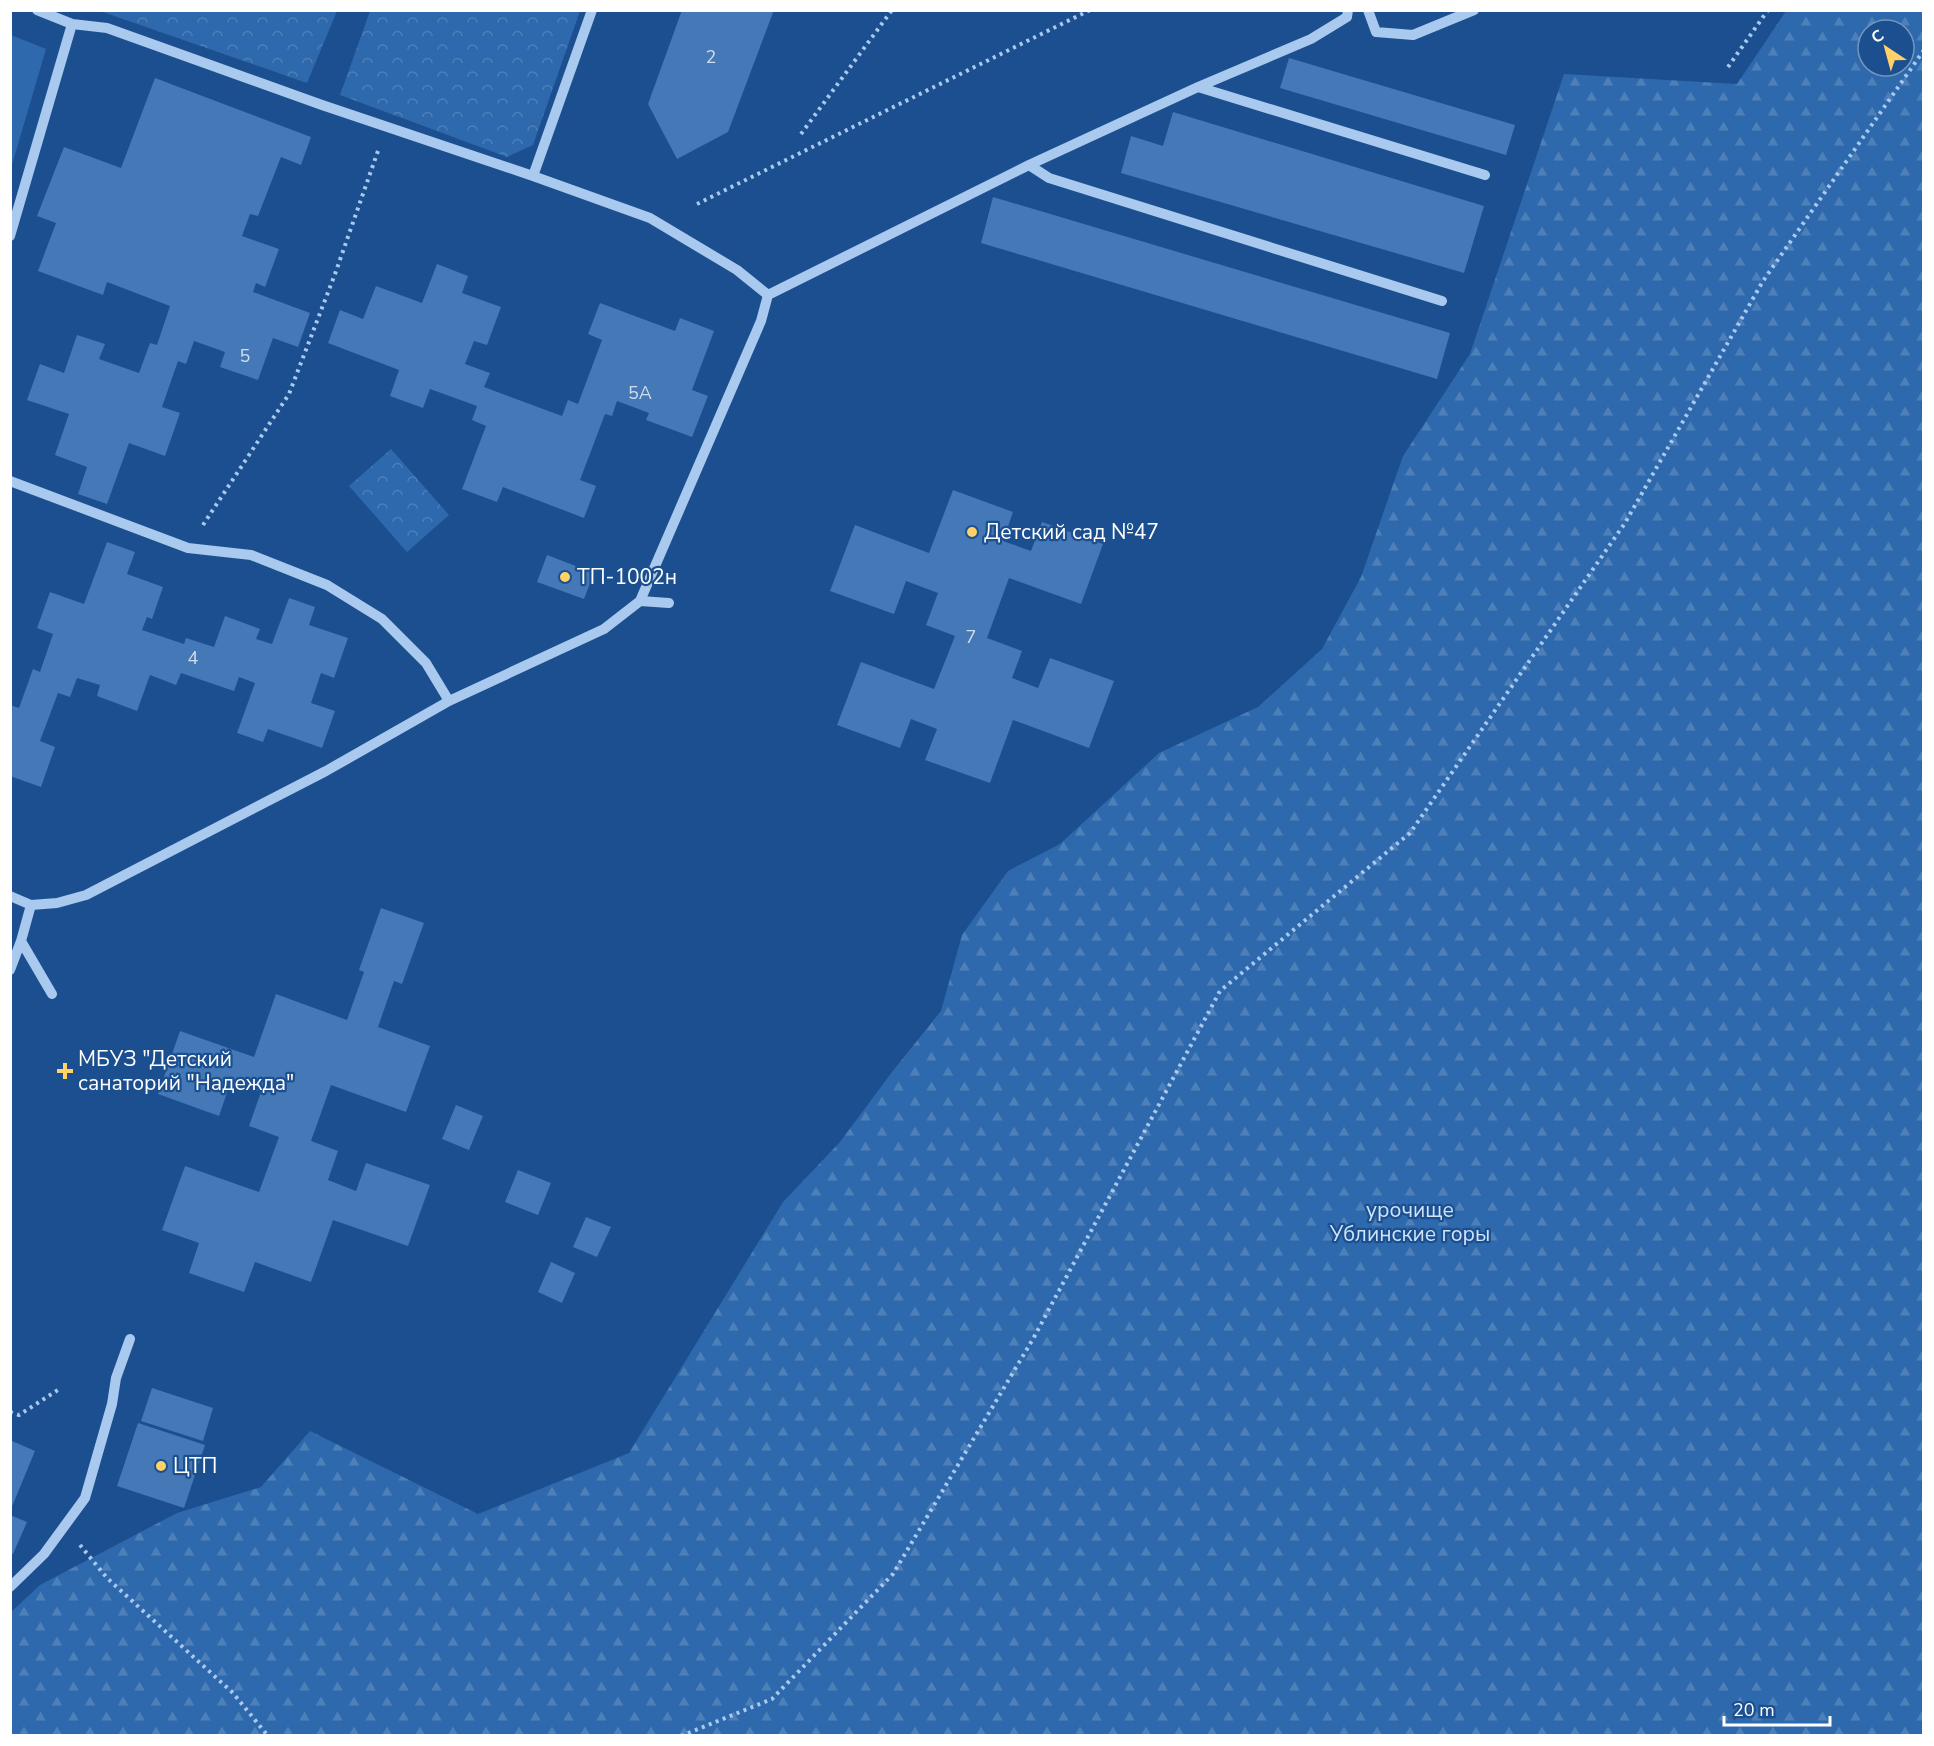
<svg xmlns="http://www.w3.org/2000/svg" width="1934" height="1746" viewBox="0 0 1934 1746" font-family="'Nunito Sans',sans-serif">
	<defs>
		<pattern id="forest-firs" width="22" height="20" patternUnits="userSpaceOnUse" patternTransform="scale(1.5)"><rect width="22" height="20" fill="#2e69ad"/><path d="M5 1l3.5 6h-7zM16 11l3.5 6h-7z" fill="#4d80b9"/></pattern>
		<pattern id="park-crowns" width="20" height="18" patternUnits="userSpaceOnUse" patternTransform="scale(1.5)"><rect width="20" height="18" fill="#2e69ad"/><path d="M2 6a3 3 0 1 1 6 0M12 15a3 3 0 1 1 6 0" fill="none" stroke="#4d80b9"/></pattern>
	</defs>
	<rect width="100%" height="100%" fill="#1b4f8f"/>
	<path fill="#2e69ad" d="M11,35L46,49L11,168Z"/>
	<path fill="url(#forest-firs)" fill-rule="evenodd" d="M1786,11H1923V1735H11V1612L40,1585L177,1513L261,1487L310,1431L478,1514L629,1453L783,1202L840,1142L892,1072L941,1011L962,935L1008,871L1060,844L1159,753L1258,707L1322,649L1361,577L1403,456L1470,354L1564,74L1737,84ZM1868,30H1904V66H1868Z"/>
	<path fill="url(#park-crowns)" d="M100,11H337L307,83Z
		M370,11H580L533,145L507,157L340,95Z
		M391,449L449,515L407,552L349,486Z"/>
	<path fill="#4478b7" d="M682,10H774L728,132L677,159L648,104Z
		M1289,58L1515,125L1506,155L1280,88Z
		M155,78L311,137L301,165L281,157L258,216L250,214L242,236L279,249L265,287L256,283L253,292L310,313L298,347L273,338L258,380L220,367L225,352L194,341L186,364L178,361L162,407L180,413L165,456L129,443L107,504L78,494L87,467L55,455L69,414L27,400L40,364L64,373L77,335L105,344L99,359L139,373L150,343L157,345L170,306L107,282L103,295L38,271L56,223L37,216L64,147L121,168Z
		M1173,112L1484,206L1464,273L1121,173L1131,136L1163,146Z
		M993,197L1450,333L1437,379L981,243Z
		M437,264L468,276L462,293L501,307L487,345L474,341L465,364L490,373L484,387L562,416L568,400L578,404L602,340L588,334L600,303L675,331L680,318L714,331L692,390L708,396L692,437L646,420L649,413L617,401L612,416L605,414L580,480L596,486L584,518L503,487L497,502L462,489L486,426L472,420L477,406L430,389L423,408L390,396L399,370L328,343L340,310L363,319L376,286L422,303Z
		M953,490L1013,512L1003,541L1031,551L1042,522L1103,544L1081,604L1009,578L987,638L1022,651L1012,678L1038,688L1050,658L1114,681L1089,748L1013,720L990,783L925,760L937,729L911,719L900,748L837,725L861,662L934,689L955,636L926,625L938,593L906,581L894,614L830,591L855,525L929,553Z
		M107,542L135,552L127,574L163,587L152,619L147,617L142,630L184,644L186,638L214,647L225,616L260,629L256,639L272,644L289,598L315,607L309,625L348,638L334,678L321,673L311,703L335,711L322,748L268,729L263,742L237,733L255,683L239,677L234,691L181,673L176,685L150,675L137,711L97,696L100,685L77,678L70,697L58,693L40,741L55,747L41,787L10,776V705L19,708L33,669L40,672L53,634L37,628L50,592L84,604Z
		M547,555L594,573L584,599L537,582Z
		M381,908L424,923L402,984L394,981L378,1027L430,1046L406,1112L331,1085L311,1141L338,1151L328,1180L356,1191L366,1163L430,1185L408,1246L333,1220L311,1282L255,1262L244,1292L189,1273L199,1243L162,1230L185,1166L259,1192L279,1137L249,1126L261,1092L231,1081L219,1116L158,1094L180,1031L254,1057L276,994L347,1020L364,972L359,970Z
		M456,1105L483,1116L469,1150L442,1139Z
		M518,1170L551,1183L538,1215L505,1202Z
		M586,1217L611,1227L597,1257L573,1247Z
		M551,1262L575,1273L562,1303L538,1292Z
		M152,1388L213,1408L203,1441L141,1421Z
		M138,1423L205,1445L184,1508L117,1486Z
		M10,1440L35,1451L11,1509H10Z
		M10,1515L27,1522L13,1554L10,1553Z"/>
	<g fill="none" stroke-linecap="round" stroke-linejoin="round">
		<path stroke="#a9c9ee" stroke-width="4" stroke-dasharray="3 4.5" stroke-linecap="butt" d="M1728,67L1768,10
			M801,134L892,10
			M697,204L1090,10
			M203,525L289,394L335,274L379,148
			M10,1412L19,1415L61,1388
			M80,1545L107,1578L233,1693L268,1736
			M681,1736L772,1699L893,1574L1033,1339L1220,991L1410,833L1625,523L1763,281L1924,50"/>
		<path stroke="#a9c9ee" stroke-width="10" d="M37,10L72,24
			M1368,10L1376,32L1413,35L1474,10
			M1198,87L1485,175
			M1029,165L1049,178L1442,301
			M533,176L592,10
			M10,236L72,24L107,28L322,105L533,176L650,218L737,270L768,295
			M10,481L188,548L251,555L327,585L382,619L426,663L449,701
			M640,601L669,603
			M10,896L31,905L57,903L86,895L326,771L449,701L604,629L640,601L761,321L768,295L1029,165L1198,87L1311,39L1347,17L1348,10
			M21,941L52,994
			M10,970L21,941L31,905
			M10,1587L44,1554L85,1498L112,1404L116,1378L130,1339"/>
	</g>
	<g fill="#ffd166" stroke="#1b4f8f" stroke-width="2">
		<circle cx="972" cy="532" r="6"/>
		<circle cx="565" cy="577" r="6"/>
		<path d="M62 1062h6v6h6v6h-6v6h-6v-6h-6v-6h6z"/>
		<circle cx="161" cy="1466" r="6"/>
	</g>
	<g text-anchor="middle" stroke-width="4.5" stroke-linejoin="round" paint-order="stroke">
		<g font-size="18" fill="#d0dded">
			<text x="711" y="63">2</text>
			<text x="245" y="362">5</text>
			<text x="640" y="399">5А</text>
			<text x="971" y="643">7</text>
			<text x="193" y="664">4</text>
		</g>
		<g font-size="21" fill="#fff" stroke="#1b4f8f" text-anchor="start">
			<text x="984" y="539">Детский сад №47</text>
			<text x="577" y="584">ТП-1002н</text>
			<text x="78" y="1066">МБУЗ "Детский<tspan x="78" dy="24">санаторий "Надежда"</tspan></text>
			<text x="173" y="1473">ЦТП</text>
		</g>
		<g font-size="21" fill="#cfe3fa" stroke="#1b4f8f">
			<text x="1410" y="1217">урочище<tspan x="1410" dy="24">Ублинские горы</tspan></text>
		</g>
	</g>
	<rect width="1934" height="1746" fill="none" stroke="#ffffff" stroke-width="24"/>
	<g transform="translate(1886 48) rotate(324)"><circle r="28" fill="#1b4f8f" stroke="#7695bc" stroke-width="1.5"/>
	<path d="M0-4.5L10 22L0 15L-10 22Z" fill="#ffd166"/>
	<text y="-9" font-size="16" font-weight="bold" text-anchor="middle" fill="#ffffff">С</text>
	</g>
	<path d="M1724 1716v9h106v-9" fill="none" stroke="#ffffff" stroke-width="3"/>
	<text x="1733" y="1716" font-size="18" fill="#ffffff" stroke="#1b4f8f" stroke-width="4.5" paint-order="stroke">20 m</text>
</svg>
